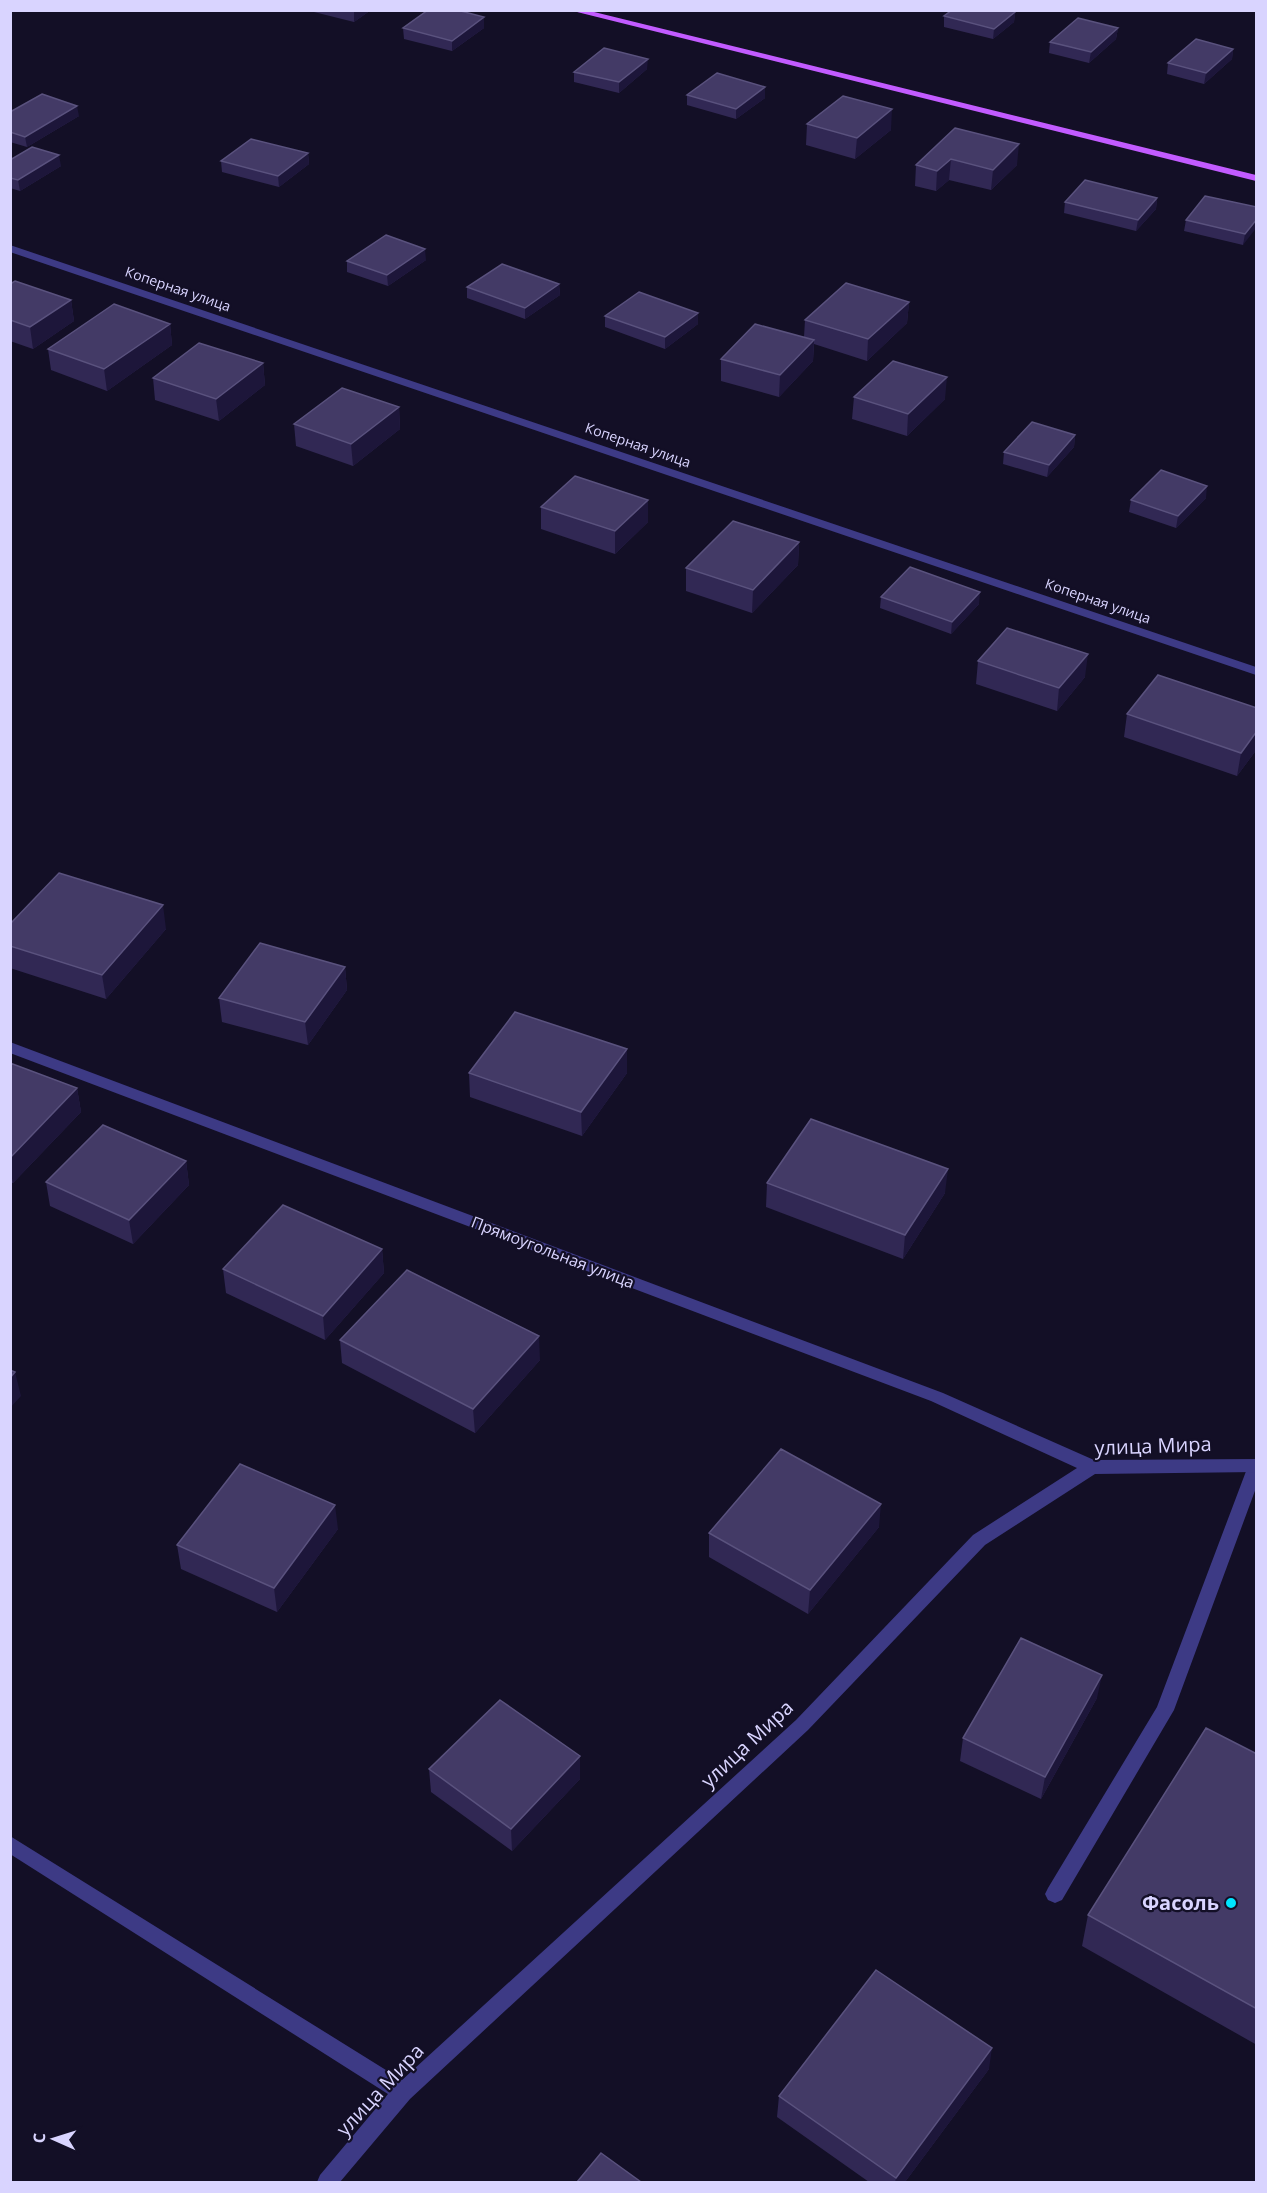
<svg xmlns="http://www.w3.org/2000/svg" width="1267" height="2193" viewBox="0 0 1267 2193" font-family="'Open Sans',sans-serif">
	<rect width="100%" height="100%" fill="#130f26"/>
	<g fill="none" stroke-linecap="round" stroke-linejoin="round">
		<path fill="#3d3a85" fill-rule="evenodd" d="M1256,1459V1488L1174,1710L1062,1900L1055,1903L1048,1900L1045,1894L1048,1888L1157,1707L1248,1466L1250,1461Z"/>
		<path fill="#3d3a85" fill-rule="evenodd" d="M10,245L1256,667V675L10,252Z
			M10,1042L943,1393L1094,1460L1256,1459V1472L1095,1474L985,1545L808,1730L410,2099L340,2182H317L320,2175L388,2094L10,1854V1836L402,2080L796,1720L973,1535L1077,1468L931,1401L10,1053Z"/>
		<path fill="#c25bff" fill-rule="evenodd" d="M569,10H586L1256,175V181Z"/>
	</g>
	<path fill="#312854" d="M306,10H371L354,22Z
		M1015,12L1014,22L993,39L944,27V16Z
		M484,17V28L452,51L404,39L403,28Z
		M1118,28L1116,39L1089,63L1049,53L1050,42Z
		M1233,49L1232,59L1204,84L1167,74L1168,63Z
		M647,69L619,93L574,82V72Z
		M687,95L765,98L736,119L687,105Z
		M10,112L79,116L27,147L10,142Z
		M807,124L891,130L855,159L806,145Z
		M955,128L1017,165L991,190L949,180L936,191L915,186L916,165Z
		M308,153L309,164L279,187L222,172L221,161Z
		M10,160L61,166L20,191L10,188Z
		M1157,198L1156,209L1136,231L1064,213L1065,202Z
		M1257,207L1243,245L1184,231L1186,220Z
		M426,260L388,286L347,272V261Z
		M10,284L71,300L74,321L33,349L10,341Z
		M559,284L560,295L525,319L467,298V287Z
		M909,302L907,323L867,361L814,344L813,361L779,397L721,381V359L804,337L805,320Z
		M605,316L698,324L665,349L605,327Z
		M170,324L172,345L107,391L51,370L48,349Z
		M263,363L265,385L219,421L155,400L153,378Z
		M854,397L945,399L907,436L852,419Z
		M399,407L400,429L353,466L296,446L294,424Z
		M1075,435L1074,447L1047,477L1003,464L1004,452Z
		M1206,498L1176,528L1129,512L1131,500Z
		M541,507L648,522L615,554L541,529Z
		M799,542L798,565L752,613L686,591V568Z
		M881,597L979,604L951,634L880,608Z
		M978,661L1085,677L1057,711L976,684Z
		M1257,708V749L1237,776L1124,737L1127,714Z
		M10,924L166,929L106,999L10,968Z
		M345,967L347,990L308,1045L222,1022L219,998Z
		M627,1049V1073L582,1136L470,1097L469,1073Z
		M10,1063L77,1088L81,1112L13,1183L10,1182Z
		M186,1161L189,1185L133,1244L50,1206L46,1182Z
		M767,1183L945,1193L903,1259L766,1207Z
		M382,1249L384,1273L325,1340L226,1293L223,1269Z
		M340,1340L540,1360L475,1433L342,1363Z
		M879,1527L808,1614L709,1557V1533Z
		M338,1529L277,1612L181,1569L177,1545Z
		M1097,1698L1041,1799L960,1761L963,1738Z
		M1257,1754V2045L1082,1946L1088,1915Z
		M580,1756V1779L512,1851L431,1792L429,1769Z
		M989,2069L905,2182H869L777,2117L779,2096Z"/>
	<path fill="#1d163a" d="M355,10H371L354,22V12Z
		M1015,12L1014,22L993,39L994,29Z
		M484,17V28L452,51V41Z
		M1118,28L1116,39L1089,63L1091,52Z
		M1233,49L1232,59L1204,84L1206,73Z
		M648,59L647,69L619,93V82Z
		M765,87V98L736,119V109Z
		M77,106L79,116L27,147L25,137Z
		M892,109L891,130L855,159L857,138Z
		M1019,144L1017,165L991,190L993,170Z
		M308,153L309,164L279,187L278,176Z
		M59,155L61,166L20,191L18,180Z
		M951,159L949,180L936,191L937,171Z
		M1157,198L1156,209L1136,231L1138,220Z
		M1257,219V227L1243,245L1245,234Z
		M425,249L426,260L388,286L387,275Z
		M559,284L560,295L525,319V308Z
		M71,300L74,321L33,349L30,327Z
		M909,302L907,323L867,361L868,339Z
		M698,313V324L665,349V337Z
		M170,324L172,345L107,391L104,369Z
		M814,340L813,361L779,397L780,375Z
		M263,363L265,385L219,421L216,399Z
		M947,377L945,399L907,436L908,414Z
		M399,407L400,429L353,466L351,444Z
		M1075,435L1074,447L1047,477L1049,465Z
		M1207,486L1206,498L1176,528L1178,516Z
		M648,500V522L615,554V531Z
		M799,542L798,565L752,613L753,590Z
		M980,592L979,604L951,634L952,622Z
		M1088,654L1085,677L1057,711L1059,688Z
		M1257,731V749L1237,776L1241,753Z
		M163,905L166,929L106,999L102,975Z
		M345,967L347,990L308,1045L305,1022Z
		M627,1049V1073L582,1136L581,1112Z
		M77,1088L81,1112L13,1183L10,1170V1158Z
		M186,1161L189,1185L133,1244L129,1220Z
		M948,1169L945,1193L903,1259L905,1235Z
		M382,1249L384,1273L325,1340L323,1316Z
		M539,1336L540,1360L475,1433L473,1409Z
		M15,1372L21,1396L10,1408V1378Z
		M881,1504L879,1527L808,1614L810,1590Z
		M335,1505L338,1529L277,1612L274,1588Z
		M1102,1675L1097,1698L1041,1799L1045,1777Z
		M580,1756V1779L512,1851L511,1829Z
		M992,2048L989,2069L905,2182H895L896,2178Z"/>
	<path fill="#433a66" stroke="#5a527e" stroke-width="1.5" d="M428,10H457L484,17L452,41L403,28Z
		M952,10H1009L1015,12L994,29L944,16Z
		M1078,18L1118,28L1091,52L1050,42Z
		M1196,39L1233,49L1206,73L1168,63Z
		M604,48L648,59L619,82L574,72Z
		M717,73L765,87L736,109L687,95Z
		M42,94L77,106L25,137L10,132V112Z
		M843,96L892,109L857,138L807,124Z
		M955,128L1019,144L993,170L951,159L937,171L916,165Z
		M251,139L308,153L278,176L221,161Z
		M32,147L59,155L18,180L10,178V160Z
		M1085,180L1157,198L1138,220L1065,202Z
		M1205,196L1257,207V219L1245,234L1186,220Z
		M386,235L425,249L387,275L347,261Z
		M502,264L559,284L525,308L467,287Z
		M15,281L71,300L30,327L10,320V284Z
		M846,283L909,302L868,339L805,320Z
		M639,292L698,313L665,337L605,316Z
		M114,304L170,324L104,369L48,349Z
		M755,324L814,340L780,375L721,359Z
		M199,343L263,363L216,399L153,378Z
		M893,361L947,377L908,414L854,397Z
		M342,388L399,407L351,444L294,424Z
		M1032,422L1075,435L1049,465L1004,452Z
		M1161,470L1207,486L1178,516L1131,500Z
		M575,476L648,500L615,531L541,507Z
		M733,521L799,542L753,590L686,568Z
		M910,567L980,592L952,622L881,597Z
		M1007,628L1088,654L1059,688L978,661Z
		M1158,675L1257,708V731L1241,753L1127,714Z
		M59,873L163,905L102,975L10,946V924Z
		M260,943L345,967L305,1022L219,998Z
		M515,1012L627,1049L581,1112L469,1073Z
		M10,1063L77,1088L10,1158Z
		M811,1119L948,1169L905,1235L767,1183Z
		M103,1125L186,1161L129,1220L46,1182Z
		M283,1205L382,1249L323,1316L223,1269Z
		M407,1270L539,1336L473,1409L340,1340Z
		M10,1370L15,1372L10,1378Z
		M781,1449L881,1504L810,1590L709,1533Z
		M240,1464L335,1505L274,1588L177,1545Z
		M1021,1638L1102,1675L1045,1777L963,1738Z
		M500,1700L580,1756L511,1829L429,1769Z
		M1206,1728L1257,1754V2009L1088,1915Z
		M876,1970L992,2048L896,2178L779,2096Z
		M601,2153L641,2182H577Z"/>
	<circle fill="#00e5ff" stroke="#130f26" stroke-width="2" cx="1231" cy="1903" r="6"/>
	<g text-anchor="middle" stroke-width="4.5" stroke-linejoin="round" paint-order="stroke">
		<g font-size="14" fill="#d9d4ff" stroke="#130f26">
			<text transform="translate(178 289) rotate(19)" y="5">Коперная улица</text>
			<text transform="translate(638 445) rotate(19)" y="5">Коперная улица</text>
			<text transform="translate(1098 601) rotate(19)" y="5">Коперная улица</text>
		</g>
		<g font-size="16" fill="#d9d4ff" stroke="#130f26">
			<text transform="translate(553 1252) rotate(21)" y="6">Прямоугольная улица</text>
		</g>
		<g font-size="20" fill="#d9d4ff" stroke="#130f26">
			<text transform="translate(1153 1446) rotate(-2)" y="7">улица Мира</text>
			<text transform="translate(747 1744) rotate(-43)" y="7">улица Мира</text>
			<text transform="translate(380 2090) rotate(-47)" y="7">улица Мира</text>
		</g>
		<g font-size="20" font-weight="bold" fill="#d9d4ff" stroke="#130f26" text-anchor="end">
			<text x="1219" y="1910">Фасоль</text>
		</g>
	</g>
	<rect width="1267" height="2193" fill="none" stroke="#d9d4ff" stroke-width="24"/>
	<g transform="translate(54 2139) rotate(273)" stroke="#130f26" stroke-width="4.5" paint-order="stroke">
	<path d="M0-4.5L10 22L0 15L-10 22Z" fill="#d9d4ff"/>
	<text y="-9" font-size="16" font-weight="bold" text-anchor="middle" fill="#d9d4ff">С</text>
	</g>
</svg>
